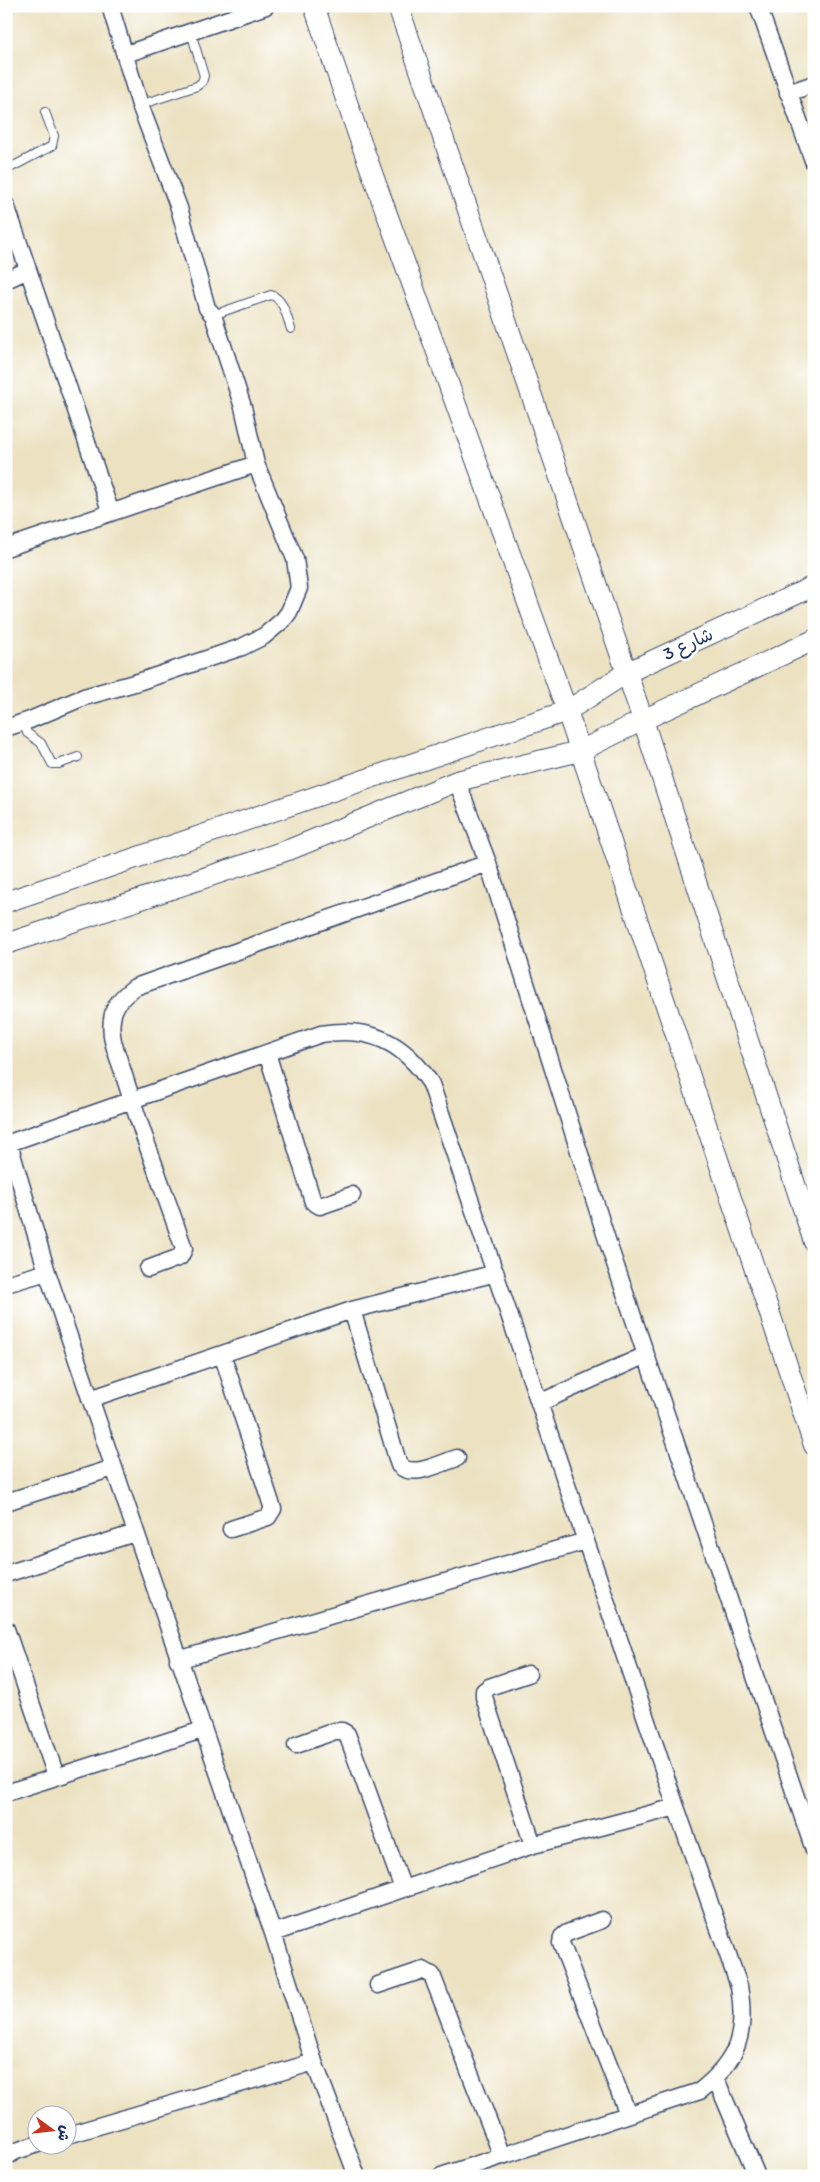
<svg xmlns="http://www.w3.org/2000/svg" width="820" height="2182" viewBox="0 0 820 2182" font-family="Itim,'Playpen Sans Arabic',sans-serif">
	<rect width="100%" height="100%" fill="#fff"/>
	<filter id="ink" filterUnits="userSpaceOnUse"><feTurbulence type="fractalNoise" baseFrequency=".02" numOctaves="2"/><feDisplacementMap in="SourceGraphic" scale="10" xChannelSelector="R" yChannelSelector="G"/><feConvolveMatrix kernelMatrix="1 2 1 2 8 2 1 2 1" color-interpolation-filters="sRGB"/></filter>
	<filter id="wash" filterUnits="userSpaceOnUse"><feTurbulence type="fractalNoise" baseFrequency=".0096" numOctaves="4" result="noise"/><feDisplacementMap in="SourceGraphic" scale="20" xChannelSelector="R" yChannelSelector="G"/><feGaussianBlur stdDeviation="1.12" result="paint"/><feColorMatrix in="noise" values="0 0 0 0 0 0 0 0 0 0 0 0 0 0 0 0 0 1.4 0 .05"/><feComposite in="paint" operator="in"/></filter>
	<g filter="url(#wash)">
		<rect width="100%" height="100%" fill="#ece2c2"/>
	</g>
	<g filter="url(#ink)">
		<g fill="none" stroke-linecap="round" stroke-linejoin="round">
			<defs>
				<path id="service" d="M140,105L197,86L202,82L204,76L191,32
					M6,170L52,146L54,136L45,112
					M213,315L271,295C284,299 287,318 291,329
					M29,723L25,727L27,733L41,743L52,764H59L78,757"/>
				<path id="minor" d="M758,6L814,163
					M126,54L266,6
					M788,93L814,84
					M6,205L111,513
					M6,280L28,270
					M6,548L256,464
					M6,728L30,720L84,697L138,682L242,647L264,636L283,620L289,612L299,588L295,559L256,464L243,407L213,315L207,308L179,208L140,105L110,6
					M457,781L488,863L608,1243L814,1850
					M267,1053L313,1202L320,1206L352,1195
					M6,1144L321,1034C370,1026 404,1042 431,1084L676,1807L739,1986C747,2034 738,2061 700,2091L441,2176
					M9,1144L47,1272L273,1933L314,2062L357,2176
					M148,1269L180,1257L184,1249C164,1190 141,1132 123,1072C118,1056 109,1038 112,1020C113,1005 123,996 135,987L488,863
					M6,1284L47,1272
					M352,1310L399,1465C412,1479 441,1463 457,1458
					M222,1354L273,1509L268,1517L231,1529
					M90,1399L352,1310L496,1273
					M539,1403L646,1355
					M6,1502L113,1468
					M6,1574L135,1533
					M6,1629L56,1776
					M178,1660L586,1541
					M528,1674L489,1687L484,1691V1697L533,1845
					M296,1745L335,1731H342L347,1734L403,1889
					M6,1793L202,1730
					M602,1920L567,1933L562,1937L561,1943L628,2114
					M273,1933L533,1845L676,1807
					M378,1985L423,1970L432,1975L502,2156
					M716,2079L757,2176
					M68,2135L314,2062
					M6,2157L16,2151L38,2144"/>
				<path id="tertiary" d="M314,6L359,137L567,711L814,1445
					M398,6L643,720L814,1242
					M6,902L567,711L626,673L814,586
					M6,944L291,849L457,781L580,751L643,720L814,640"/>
			</defs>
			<use href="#service" stroke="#3a4a6d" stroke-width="10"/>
			<use href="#minor" stroke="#3a4a6d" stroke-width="19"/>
			<use href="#tertiary" stroke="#3a4a6d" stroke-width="22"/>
			<use href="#service" stroke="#fff" stroke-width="8"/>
			<use href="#minor" stroke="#fff" stroke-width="16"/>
			<use href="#tertiary" stroke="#fff" stroke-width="20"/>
		</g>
	</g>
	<g text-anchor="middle" stroke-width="5" stroke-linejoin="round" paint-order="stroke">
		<g font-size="18" fill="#1b2f5e" stroke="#fff">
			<text transform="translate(688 644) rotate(-25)" y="6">شارع 3</text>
		</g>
	</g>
	<rect width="820" height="2182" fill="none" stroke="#fff" stroke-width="25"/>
	<g transform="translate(52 2130) rotate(105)"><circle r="24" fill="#ffffff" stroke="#a4acbf"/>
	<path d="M0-4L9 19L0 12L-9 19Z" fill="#c8321e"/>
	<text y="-8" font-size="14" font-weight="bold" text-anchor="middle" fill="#1b2f5e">ش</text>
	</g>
</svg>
